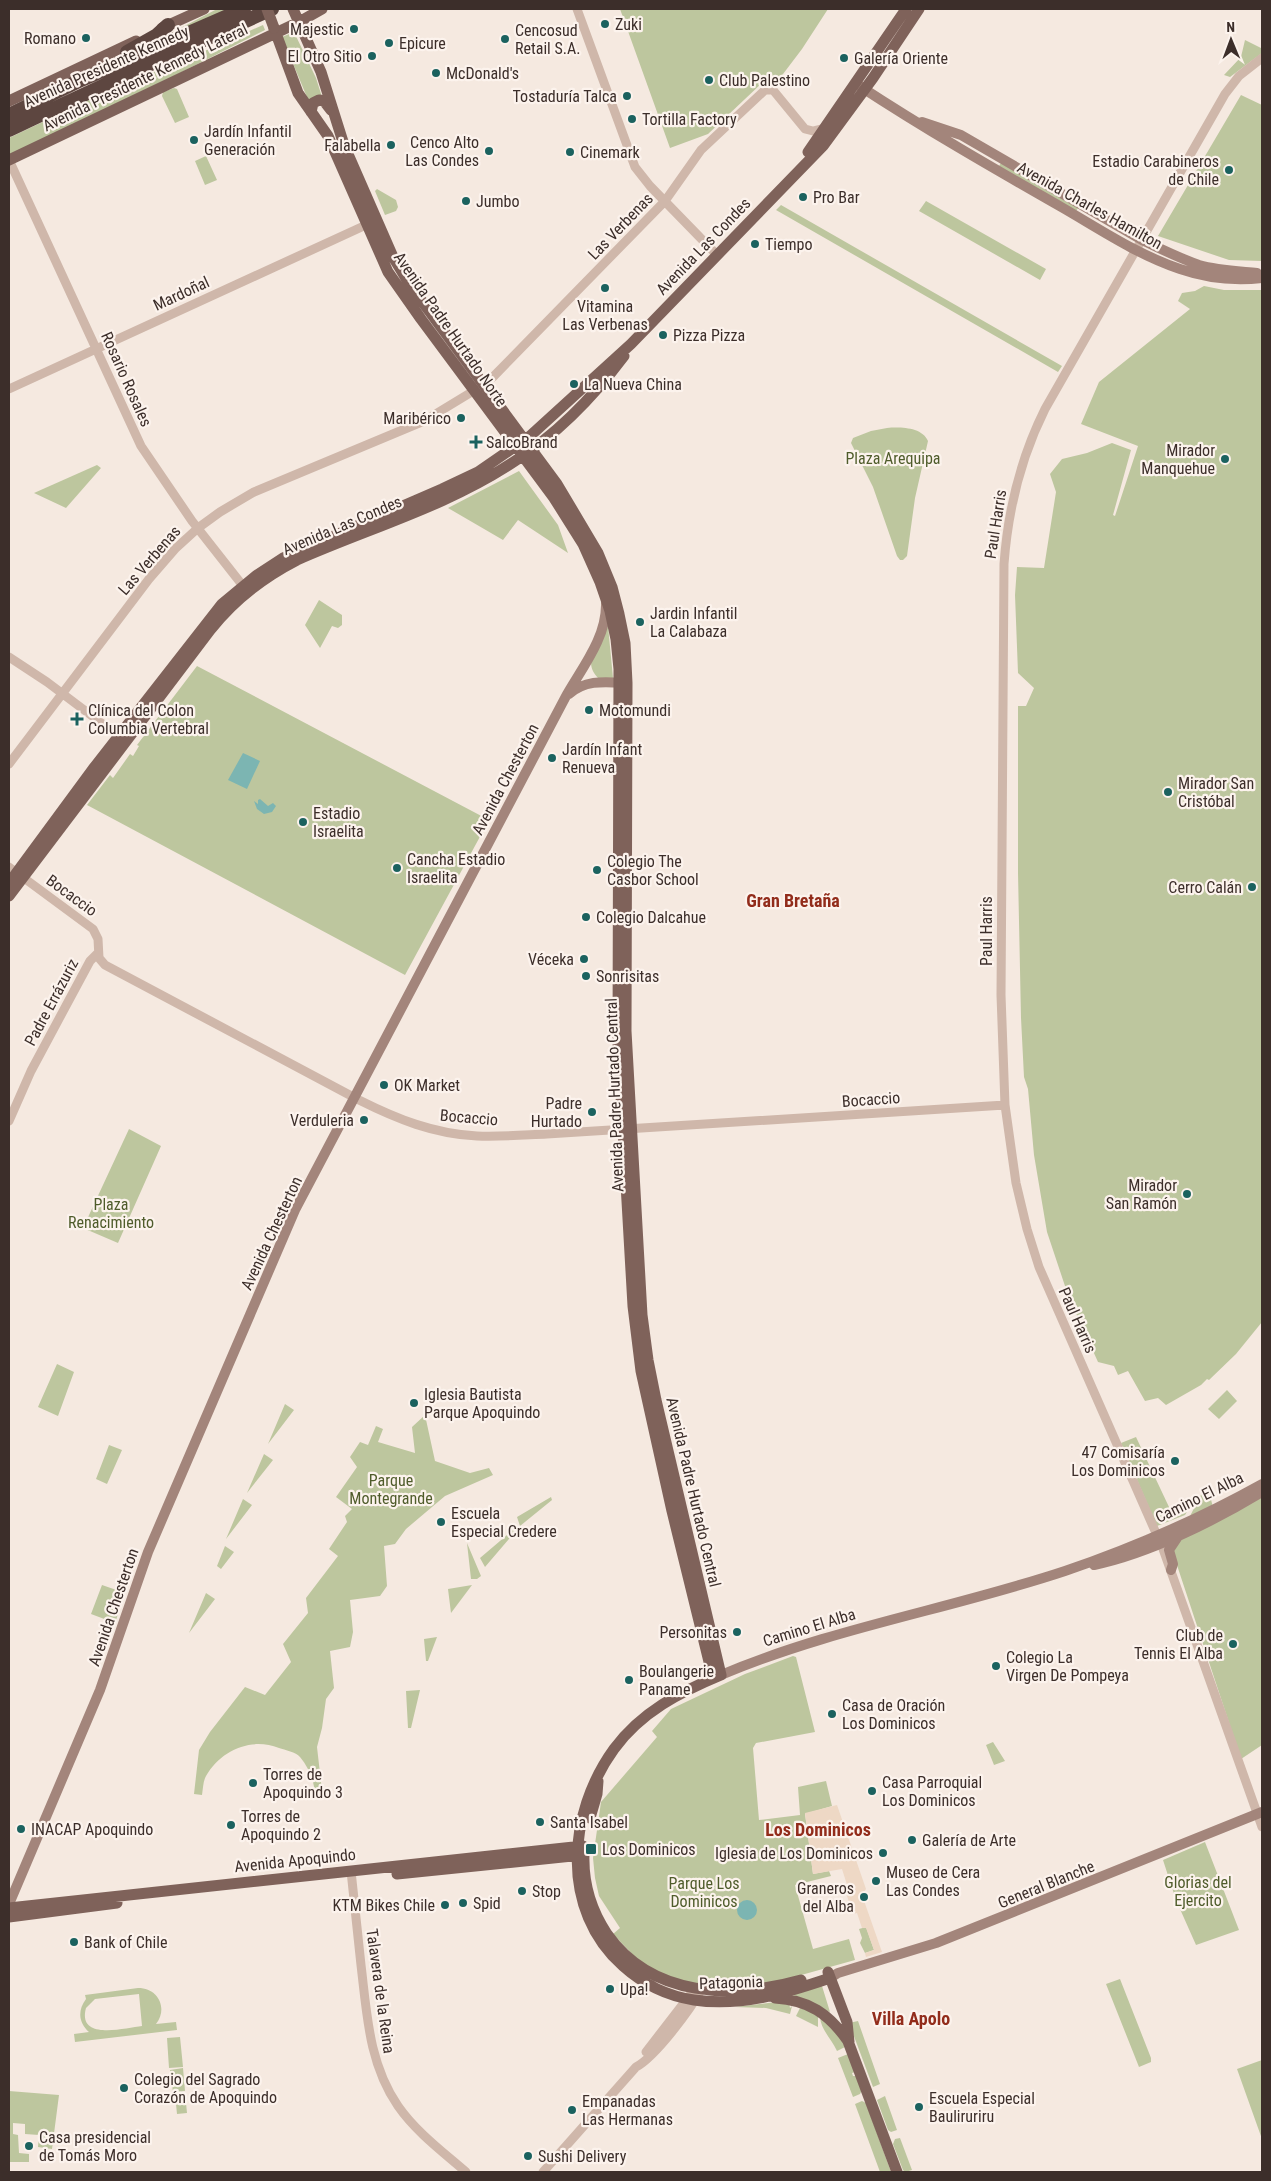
<svg xmlns="http://www.w3.org/2000/svg" width="1271" height="2181" viewBox="0 0 1271 2181" font-family="'Roboto Condensed',sans-serif">
	<rect width="100%" height="100%" fill="#f5e9e0"/>
	<path fill="#bdc69e" fill-rule="evenodd" d="M217,9H228L154,42Z
		M620,9H828L802,49L780,78L763,82L708,134L670,148Z
		M263,25L265,30L178,74L9,155V138L118,86L189,58Z
		M294,32L316,78L322,97L309,102L282,37Z
		M1245,40L1261,48L1262,53L1230,77L1224,75L1241,57Z
		M174,88L177,89L189,117L175,123L162,96L163,92Z
		M1241,95L1262,105V261L1229,260L1158,236Z
		M206,156L217,180L205,185L195,161Z
		M1001,163L1078,208L1075,213L997,169Z
		M377,189L396,200L398,207L396,211L385,215L375,191Z
		M926,201L1046,269L1040,280L919,211Z
		M781,205L1062,366L1058,372L776,210Z
		M1204,286L1224,290H1262V1322L1236,1354L1209,1380L1207,1379L1201,1385L1166,1405L1158,1398L1145,1401L1128,1371L1118,1375L1114,1366L1098,1362L1069,1298L1047,1232L1034,1155L1028,1089L1024,1077L1021,1018L1018,873V706H1026L1034,688L1018,673L1015,595L1017,567L1044,568L1056,492L1050,474L1062,459L1087,453L1112,443L1131,450L1113,515L1115,516L1138,446L1081,424L1099,382L1190,309L1178,301L1182,293L1195,291Z
		M887,428C900,427 922,427 928,441L915,498L907,556L903,560H900L897,556L873,487L851,443L853,438L871,431Z
		M97,465L101,468L66,508L34,493Z
		M519,471L558,525L568,553L518,520L503,540L448,508Z
		M319,600L342,615V625L338,628L332,626L320,648L305,625Z
		M608,626L613,678L599,679C580,660 600,646 608,626Z
		M197,666L489,820L405,975L87,805L110,775L113,778L130,754L133,756L139,746L137,745Z
		M129,1129L161,1146L118,1243L83,1228Z
		M57,1364L74,1372L58,1416L38,1407Z
		M1227,1390L1237,1401L1219,1419L1208,1409Z
		M285,1404L294,1410L268,1444Z
		M425,1415L435,1461L470,1473L489,1468L493,1475L445,1496L406,1529L395,1544L384,1546L387,1586L380,1596L350,1600L353,1632L350,1647L330,1651L334,1688L326,1699L322,1728L317,1747L322,1791L315,1792C313,1779 309,1768 300,1757C296,1752 285,1750 279,1748C251,1737 221,1750 206,1776C203,1781 203,1789 202,1795L194,1794L199,1750L210,1732L245,1687L265,1695L291,1662L283,1644L308,1613L306,1598L338,1556L329,1549L347,1522L345,1516L352,1509L336,1497L357,1467L350,1457L360,1442L368,1445L376,1426L383,1429L378,1442L415,1453L412,1427Z
		M1136,1437L1169,1507L1179,1511L1181,1507L1188,1510L1185,1515L1157,1526L1121,1443Z
		M109,1445L122,1450L107,1484L96,1479Z
		M264,1454L273,1460L247,1493Z
		M1202,1493L1210,1496L1213,1507L1190,1516Z
		M551,1497L552,1500L520,1526L517,1517Z
		M1262,1497V1745L1241,1759L1170,1544Z
		M243,1499L252,1505L226,1539Z
		M513,1530L515,1532L485,1567L480,1558Z
		M467,1543L481,1576L477,1579H471Z
		M225,1546L234,1552L221,1569L217,1566Z
		M102,1585L125,1593L115,1623L91,1614Z
		M472,1585L451,1613L448,1589Z
		M206,1593L215,1599L189,1633Z
		M437,1637L428,1661H426L424,1639Z
		M793,1656L796,1657L815,1732L756,1743L753,1748L759,1820L800,1815L798,1787L826,1781L832,1806L805,1814L813,1874L829,1871L831,1876L795,1885L813,1949L849,1939L855,1960L769,1984L710,1986L682,1981L651,1970L634,1956L613,1934L620,1928L599,1896L595,1878L593,1858L601,1802L657,1737L652,1731L671,1709L745,1674Z
		M420,1690L411,1728H408L406,1691Z
		M993,1742L1005,1761L994,1765L986,1745Z
		M1205,1842L1239,1930L1196,1945L1176,1900L1163,1860Z
		M866,1927L874,1950L865,1953L860,1943L862,1938L859,1929Z
		M1120,1979L1151,2058V2062L1139,2067L1106,1984Z
		M822,1986L830,2012L790,1994Z
		M138,1988C159,1988 168,2009 156,2024L176,2022L177,2030L75,2042L74,2034L89,2032C79,2023 77,2011 86,1999L85,1995ZM139,1994L142,2026C125,2028 77,2041 86,2008L95,1999Z
		M777,2002L789,2003L790,2008L792,2006L790,2014L766,2008L735,2007Z
		M800,2008L818,2014V2027L796,2016Z
		M820,2017L836,2028L845,2047L837,2051C831,2038 821,2030 820,2017Z
		M858,2021L880,2084L873,2087L849,2023Z
		M180,2037L183,2067L169,2068L167,2038Z
		M848,2054L855,2072L852,2073L853,2076H856L862,2090L860,2094L853,2097L838,2058Z
		M1262,2060V2139L1237,2069Z
		M183,2068L185,2091L173,2092L170,2070Z
		M9,2091L59,2095L52,2149L38,2147L39,2135L25,2134V2124L13,2123V2134L18,2135L19,2153L29,2154V2162H9Z
		M185,2093L187,2113L177,2114L175,2094Z
		M885,2096L897,2130L891,2132L888,2130L877,2100Z
		M862,2101L866,2103L891,2172H880L855,2104Z
		M900,2138L912,2170L905,2172L903,2170L893,2144L895,2139Z"/>
	<path fill="#eed8c5" d="M837,1805L866,1889L862,1895L882,1952L866,1957L865,1953L874,1950L866,1928H862L857,1913L853,1914L845,1890L848,1888L842,1869L813,1874L805,1813Z"/>
	<path fill="#7cb5b2" d="M243,753L260,761L247,789L228,780Z
		M260,799L268,806L273,803L276,806L272,812L264,814L257,809L254,801L258,804V800Z
		M737 1910a10 10 0 1 1 20 0a10 10 0 1 1-20 0Z"/>
	<g fill="none" stroke-linecap="round" stroke-linejoin="round">
		<path stroke="#cfb7aa" stroke-width="9" d="M577,9L635,167L650,186L717,255
			M1262,58L1239,76L1225,94L1045,409C1021,457 1008,510 1004,564L1001,995L1005,1105L1016,1183L1027,1229L1039,1267L1163,1549L1262,1827
			M9,160L141,446L192,521L247,591
			M483,384L493,377L665,201L701,150L765,90H773L805,129L813,131L825,128
			M9,389L366,225
			M9,657L47,682L124,740
			M9,764L149,579L175,549L198,528L220,512L254,492L424,421L475,390
			M9,867L93,929L98,939L99,958L105,965L359,1100C397,1119 434,1134 477,1136C501,1137 524,1135 547,1134L1005,1105
			M9,1121L31,1071L90,961L97,954
			M351,1871C354,1902 358,1934 361,1965C367,2015 369,2064 398,2106C416,2132 443,2152 466,2172
			M646,2052L690,1995
			M543,2172L636,2067C655,2057 691,2009 701,1990"/>
		<path stroke="#a3857b" stroke-width="10" d="M858,85C925,129 993,168 1063,208C1101,230 1138,255 1180,269C1206,278 1235,281 1262,278
			M922,122L961,135L1142,240C1161,249 1179,258 1199,265C1217,270 1237,271 1257,273
			M569,694C586,679 606,682 627,683
			M1094,1565C1148,1554 1214,1521 1262,1492
			M1171,1570L1173,1564L1169,1550L1179,1535
			M721,1675C832,1628 951,1609 1065,1571C1133,1548 1199,1519 1262,1484
			M9,1904L100,1690L148,1552L295,1210L565,698C581,669 607,638 606,603
			M830,1978L838,1973L936,1943L1262,1812"/>
		<path stroke="#7f625a" stroke-width="11" d="M293,9L321,72L344,145L393,257L410,285L557,484L598,553L612,587L619,614L625,643L627,683L626,1031L642,1315L648,1360L656,1400L721,1675C680,1692 641,1712 614,1749C567,1814 560,1910 623,1966C643,1984 667,1996 694,2000C741,2007 786,1993 830,1978
			M162,28L204,9
			M274,28L298,93L328,136L388,272L421,319L554,498L583,544L600,582L610,611L616,639L619,669L618,1044L633,1306L641,1371L672,1511L713,1678
			M9,101L136,41
			M311,112L313,103L319,100L324,101L331,110
			M808,152L906,9
			M9,160L299,22L322,9
			M9,883L93,769L222,604L257,575L283,558L442,489L478,472L530,436L631,344L823,146L873,78L919,9
			M9,896L211,629C234,600 264,577 297,560C369,528 448,506 515,461C557,434 594,396 624,356
			M590,1818L597,1794L598,1781
			M584,1854C583,1882 591,1910 607,1934C652,1998 733,1999 801,1980
			M397,1874L582,1855
			M9,1908L583,1846
			M9,1917L117,1903
			M828,1972L847,2022L849,2042
			M775,1998C809,2000 829,2014 848,2041
			M846,2036L897,2172"/>
		<path stroke="#5d4640" stroke-width="14" d="M127,52L157,35L168,25
			M9,115L81,80L244,9
			M9,130C96,88 184,49 272,9"/>
		<path stroke="#7f625a" stroke-width="11" d="M267,9L274,28"/>
	</g>
	<g fill="#1b625f" stroke="#fcf3ed" stroke-width="2">
		<circle cx="605" cy="24" r="5"/>
		<circle cx="354" cy="29" r="5"/>
		<circle cx="86" cy="38" r="5"/>
		<circle cx="505" cy="39" r="5"/>
		<circle cx="389" cy="43" r="5"/>
		<circle cx="372" cy="56" r="5"/>
		<circle cx="844" cy="58" r="5"/>
		<circle cx="436" cy="73" r="5"/>
		<circle cx="709" cy="80" r="5"/>
		<circle cx="627" cy="96" r="5"/>
		<circle cx="632" cy="119" r="5"/>
		<circle cx="194" cy="140" r="5"/>
		<circle cx="391" cy="145" r="5"/>
		<circle cx="489" cy="151" r="5"/>
		<circle cx="570" cy="152" r="5"/>
		<circle cx="1229" cy="170" r="5"/>
		<circle cx="803" cy="197" r="5"/>
		<circle cx="466" cy="201" r="5"/>
		<circle cx="755" cy="244" r="5"/>
		<circle cx="605" cy="288" r="5"/>
		<circle cx="663" cy="335" r="5"/>
		<circle cx="574" cy="384" r="5"/>
		<circle cx="461" cy="418" r="5"/>
		<path d="M473.5 434.5h5v5h5v5h-5v5h-5v-5h-5v-5h5z"/>
		<circle cx="1225" cy="459" r="5"/>
		<circle cx="640" cy="622" r="5"/>
		<circle cx="589" cy="710" r="5"/>
		<path d="M74.5 711.5h5v5h5v5h-5v5h-5v-5h-5v-5h5z"/>
		<circle cx="552" cy="758" r="5"/>
		<circle cx="1168" cy="792" r="5"/>
		<circle cx="303" cy="822" r="5"/>
		<circle cx="397" cy="868" r="5"/>
		<circle cx="597" cy="870" r="5"/>
		<circle cx="1252" cy="887" r="5"/>
		<circle cx="586" cy="917" r="5"/>
		<circle cx="584" cy="959" r="5"/>
		<circle cx="586" cy="976" r="5"/>
		<circle cx="384" cy="1085" r="5"/>
		<circle cx="592" cy="1112" r="5"/>
		<circle cx="364" cy="1120" r="5"/>
		<circle cx="1187" cy="1194" r="5"/>
		<circle cx="414" cy="1403" r="5"/>
		<circle cx="1175" cy="1461" r="5"/>
		<circle cx="441" cy="1522" r="5"/>
		<circle cx="737" cy="1632" r="5"/>
		<circle cx="1233" cy="1644" r="5"/>
		<circle cx="996" cy="1666" r="5"/>
		<circle cx="629" cy="1680" r="5"/>
		<circle cx="832" cy="1714" r="5"/>
		<circle cx="253" cy="1783" r="5"/>
		<circle cx="872" cy="1791" r="5"/>
		<circle cx="540" cy="1822" r="5"/>
		<circle cx="231" cy="1825" r="5"/>
		<circle cx="21" cy="1829" r="5"/>
		<circle cx="912" cy="1840" r="5"/>
		<rect x="585" y="1843" width="12" height="12" rx="2.5"/>
		<circle cx="883" cy="1853" r="5"/>
		<circle cx="876" cy="1881" r="5"/>
		<circle cx="522" cy="1891" r="5"/>
		<circle cx="864" cy="1897" r="5"/>
		<circle cx="463" cy="1903" r="5"/>
		<circle cx="445" cy="1905" r="5"/>
		<circle cx="74" cy="1942" r="5"/>
		<circle cx="610" cy="1989" r="5"/>
		<circle cx="124" cy="2088" r="5"/>
		<circle cx="919" cy="2107" r="5"/>
		<circle cx="572" cy="2110" r="5"/>
		<circle cx="29" cy="2146" r="5"/>
		<circle cx="528" cy="2156" r="5"/>
	</g>
	<g text-anchor="middle" stroke-width="4.5" stroke-linejoin="round" paint-order="stroke">
		<g font-size="16" fill="#3c2e2a" stroke="#fcf3ed" text-anchor="start">
			<text x="615" y="30">Zuki</text>
			<text x="344" y="35" text-anchor="end">Majestic</text>
			<text x="515" y="36">Cencosud<tspan x="515" dy="18">Retail S.A.</tspan></text>
			<text x="76" y="44" text-anchor="end">Romano</text>
			<text x="399" y="49">Epicure</text>
			<text x="362" y="62" text-anchor="end">El Otro Sitio</text>
			<text x="854" y="64">Galería Oriente</text>
			<text x="446" y="79">McDonald's</text>
			<text x="719" y="86">Club Palestino</text>
			<text x="617" y="102" text-anchor="end">Tostaduría Talca</text>
			<text x="642" y="125">Tortilla Factory</text>
			<text x="204" y="137">Jardín Infantil<tspan x="204" dy="18">Generación</tspan></text>
			<text x="479" y="148" text-anchor="end">Cenco Alto<tspan x="479" dy="18">Las Condes</tspan></text>
			<text x="381" y="151" text-anchor="end">Falabella</text>
			<text x="580" y="158">Cinemark</text>
			<text x="1219" y="167" text-anchor="end">Estadio Carabineros<tspan x="1219" dy="18">de Chile</tspan></text>
			<text x="813" y="203">Pro Bar</text>
			<text x="476" y="207">Jumbo</text>
			<text x="765" y="250">Tiempo</text>
			<text x="605" y="312" text-anchor="middle">Vitamina<tspan x="605" dy="18">Las Verbenas</tspan></text>
			<text x="673" y="341">Pizza Pizza</text>
			<text x="584" y="390">La Nueva China</text>
			<text x="451" y="424" text-anchor="end">Maribérico</text>
			<text x="486" y="448">SalcoBrand</text>
			<text x="1215" y="456" text-anchor="end">Mirador<tspan x="1215" dy="18">Manquehue</tspan></text>
			<text x="650" y="619">Jardin Infantil<tspan x="650" dy="18">La Calabaza</tspan></text>
			<text x="88" y="716">Clínica del Colon<tspan x="88" dy="18">Columbia Vertebral</tspan></text>
			<text x="599" y="716">Motomundi</text>
			<text x="562" y="755">Jardín Infant<tspan x="562" dy="18">Renueva</tspan></text>
			<text x="1178" y="789">Mirador San<tspan x="1178" dy="18">Cristóbal</tspan></text>
			<text x="313" y="819">Estadio<tspan x="313" dy="18">Israelita</tspan></text>
			<text x="407" y="865">Cancha Estadio<tspan x="407" dy="18">Israelita</tspan></text>
			<text x="607" y="867">Colegio The<tspan x="607" dy="18">Casbor School</tspan></text>
			<text x="1242" y="893" text-anchor="end">Cerro Calán</text>
			<text x="596" y="923">Colegio Dalcahue</text>
			<text x="574" y="965" text-anchor="end">Véceka</text>
			<text x="596" y="982">Sonrisitas</text>
			<text x="394" y="1091">OK Market</text>
			<text x="582" y="1109" text-anchor="end">Padre<tspan x="582" dy="18">Hurtado</tspan></text>
			<text x="354" y="1126" text-anchor="end">Verduleria</text>
			<text x="1177" y="1191" text-anchor="end">Mirador<tspan x="1177" dy="18">San Ramón</tspan></text>
			<text x="424" y="1400">Iglesia Bautista<tspan x="424" dy="18">Parque Apoquindo</tspan></text>
			<text x="1165" y="1458" text-anchor="end">47 Comisaría<tspan x="1165" dy="18">Los Dominicos</tspan></text>
			<text x="451" y="1519">Escuela<tspan x="451" dy="18">Especial Credere</tspan></text>
			<text x="727" y="1638" text-anchor="end">Personitas</text>
			<text x="1223" y="1641" text-anchor="end">Club de<tspan x="1223" dy="18">Tennis El Alba</tspan></text>
			<text x="1006" y="1663">Colegio La<tspan x="1006" dy="18">Virgen De Pompeya</tspan></text>
			<text x="639" y="1677">Boulangerie<tspan x="639" dy="18">Paname</tspan></text>
			<text x="842" y="1711">Casa de Oración<tspan x="842" dy="18">Los Dominicos</tspan></text>
			<text x="263" y="1780">Torres de<tspan x="263" dy="18">Apoquindo 3</tspan></text>
			<text x="882" y="1788">Casa Parroquial<tspan x="882" dy="18">Los Dominicos</tspan></text>
			<text x="241" y="1822">Torres de<tspan x="241" dy="18">Apoquindo 2</tspan></text>
			<text x="550" y="1828">Santa Isabel</text>
			<text x="31" y="1835">INACAP Apoquindo</text>
			<text x="922" y="1846">Galería de Arte</text>
			<text x="602" y="1855">Los Dominicos</text>
			<text x="873" y="1859" text-anchor="end">Iglesia de Los Dominicos</text>
			<text x="886" y="1878">Museo de Cera<tspan x="886" dy="18">Las Condes</tspan></text>
			<text x="854" y="1894" text-anchor="end">Graneros<tspan x="854" dy="18">del Alba</tspan></text>
			<text x="532" y="1897">Stop</text>
			<text x="473" y="1909">Spid</text>
			<text x="435" y="1911" text-anchor="end">KTM Bikes Chile</text>
			<text x="84" y="1948">Bank of Chile</text>
			<text x="620" y="1995">Upa!</text>
			<text x="134" y="2085">Colegio del Sagrado<tspan x="134" dy="18">Corazón de Apoquindo</tspan></text>
			<text x="929" y="2104">Escuela Especial<tspan x="929" dy="18">Bauliruriru</tspan></text>
			<text x="582" y="2107">Empanadas<tspan x="582" dy="18">Las Hermanas</tspan></text>
			<text x="39" y="2143">Casa presidencial<tspan x="39" dy="18">de Tomás Moro</tspan></text>
			<text x="538" y="2162">Sushi Delivery</text>
		</g>
		<g font-size="16" fill="#3c2e2a" stroke="#fcf3ed">
			<text transform="translate(106 66) rotate(-24)" y="6">Avenida Presidente Kennedy</text>
			<text transform="translate(145 77) rotate(-26)" y="6">Avenida Presidente Kennedy Lateral</text>
			<text transform="translate(1090 205) rotate(29)" y="6">Avenida Charles Hamilton</text>
			<text transform="translate(620 226) rotate(-46)" y="6">Las Verbenas</text>
			<text transform="translate(703 246) rotate(-46)" y="6">Avenida Las Condes</text>
			<text transform="translate(181 293) rotate(-25)" y="6">Mardoñal</text>
			<text transform="translate(451 329) rotate(55)" y="6">Avenida Padre Hurtado Norte</text>
			<text transform="translate(127 379) rotate(66)" y="6">Rosario Rosales</text>
			<text transform="translate(995 524) rotate(-81)" y="6">Paul Harris</text>
			<text transform="translate(342 525) rotate(-23)" y="6">Avenida Las Condes</text>
			<text transform="translate(149 560) rotate(-49)" y="6">Las Verbenas</text>
			<text transform="translate(505 779) rotate(-62)" y="6">Avenida Chesterton</text>
			<text transform="translate(72 895) rotate(36)" y="6">Bocaccio</text>
			<text transform="translate(986 931) rotate(-90)" y="6">Paul Harris</text>
			<text transform="translate(51 1002) rotate(-62)" y="6">Padre Errázuriz</text>
			<text transform="translate(614 1095) rotate(-92)" y="6">Avenida Padre Hurtado Central</text>
			<text transform="translate(871 1099) rotate(-4)" y="6">Bocaccio</text>
			<text transform="translate(469 1117) rotate(5)" y="6">Bocaccio</text>
			<text transform="translate(271 1233) rotate(-65)" y="6">Avenida Chesterton</text>
			<text transform="translate(1078 1320) rotate(66)" y="6">Paul Harris</text>
			<text transform="translate(694 1492) rotate(77)" y="6">Avenida Padre Hurtado Central</text>
			<text transform="translate(1199 1497) rotate(-26)" y="6">Camino El Alba</text>
			<text transform="translate(113 1607) rotate(-71)" y="6">Avenida Chesterton</text>
			<text transform="translate(809 1627) rotate(-17)" y="6">Camino El Alba</text>
			<text transform="translate(295 1860) rotate(-6)" y="6">Avenida Apoquindo</text>
			<text transform="translate(1046 1884) rotate(-22)" y="6">General Blanche</text>
			<text transform="translate(731 1982) rotate(-2)" y="6">Patagonia</text>
			<text transform="translate(381 1991) rotate(82)" y="6">Talavera de la Reina</text>
		</g>
		<g font-size="16" fill="#4f5c2b" stroke="#fcf3ed">
			<text x="893" y="464">Plaza Arequipa</text>
			<text x="111" y="1210">Plaza<tspan x="111" dy="18">Renacimiento</tspan></text>
			<text x="391" y="1486">Parque<tspan x="391" dy="18">Montegrande</tspan></text>
			<text x="1198" y="1888">Glorias del<tspan x="1198" dy="18">Ejercito</tspan></text>
			<text x="704" y="1889">Parque Los<tspan x="704" dy="18">Dominicos</tspan></text>
		</g>
		<g font-size="18" font-weight="bold" fill="#922c1b" stroke="#fcf3ed">
			<text x="793" y="907">Gran Bretaña</text>
			<text x="818" y="1836">Los Dominicos</text>
			<text x="911" y="2025">Villa Apolo</text>
		</g>
	</g>
	<rect width="1271" height="2181" fill="none" stroke="#3c2e2a" stroke-width="20"/>
	<g transform="translate(1231 40) rotate(359)" stroke="#fcf3ed" stroke-width="4" paint-order="stroke">
	<path d="M0-4L9 19L0 12L-9 19Z" fill="#3c2e2a"/>
	<text y="-8" font-size="14" font-weight="bold" text-anchor="middle" fill="#3c2e2a">N</text>
	</g>
</svg>
